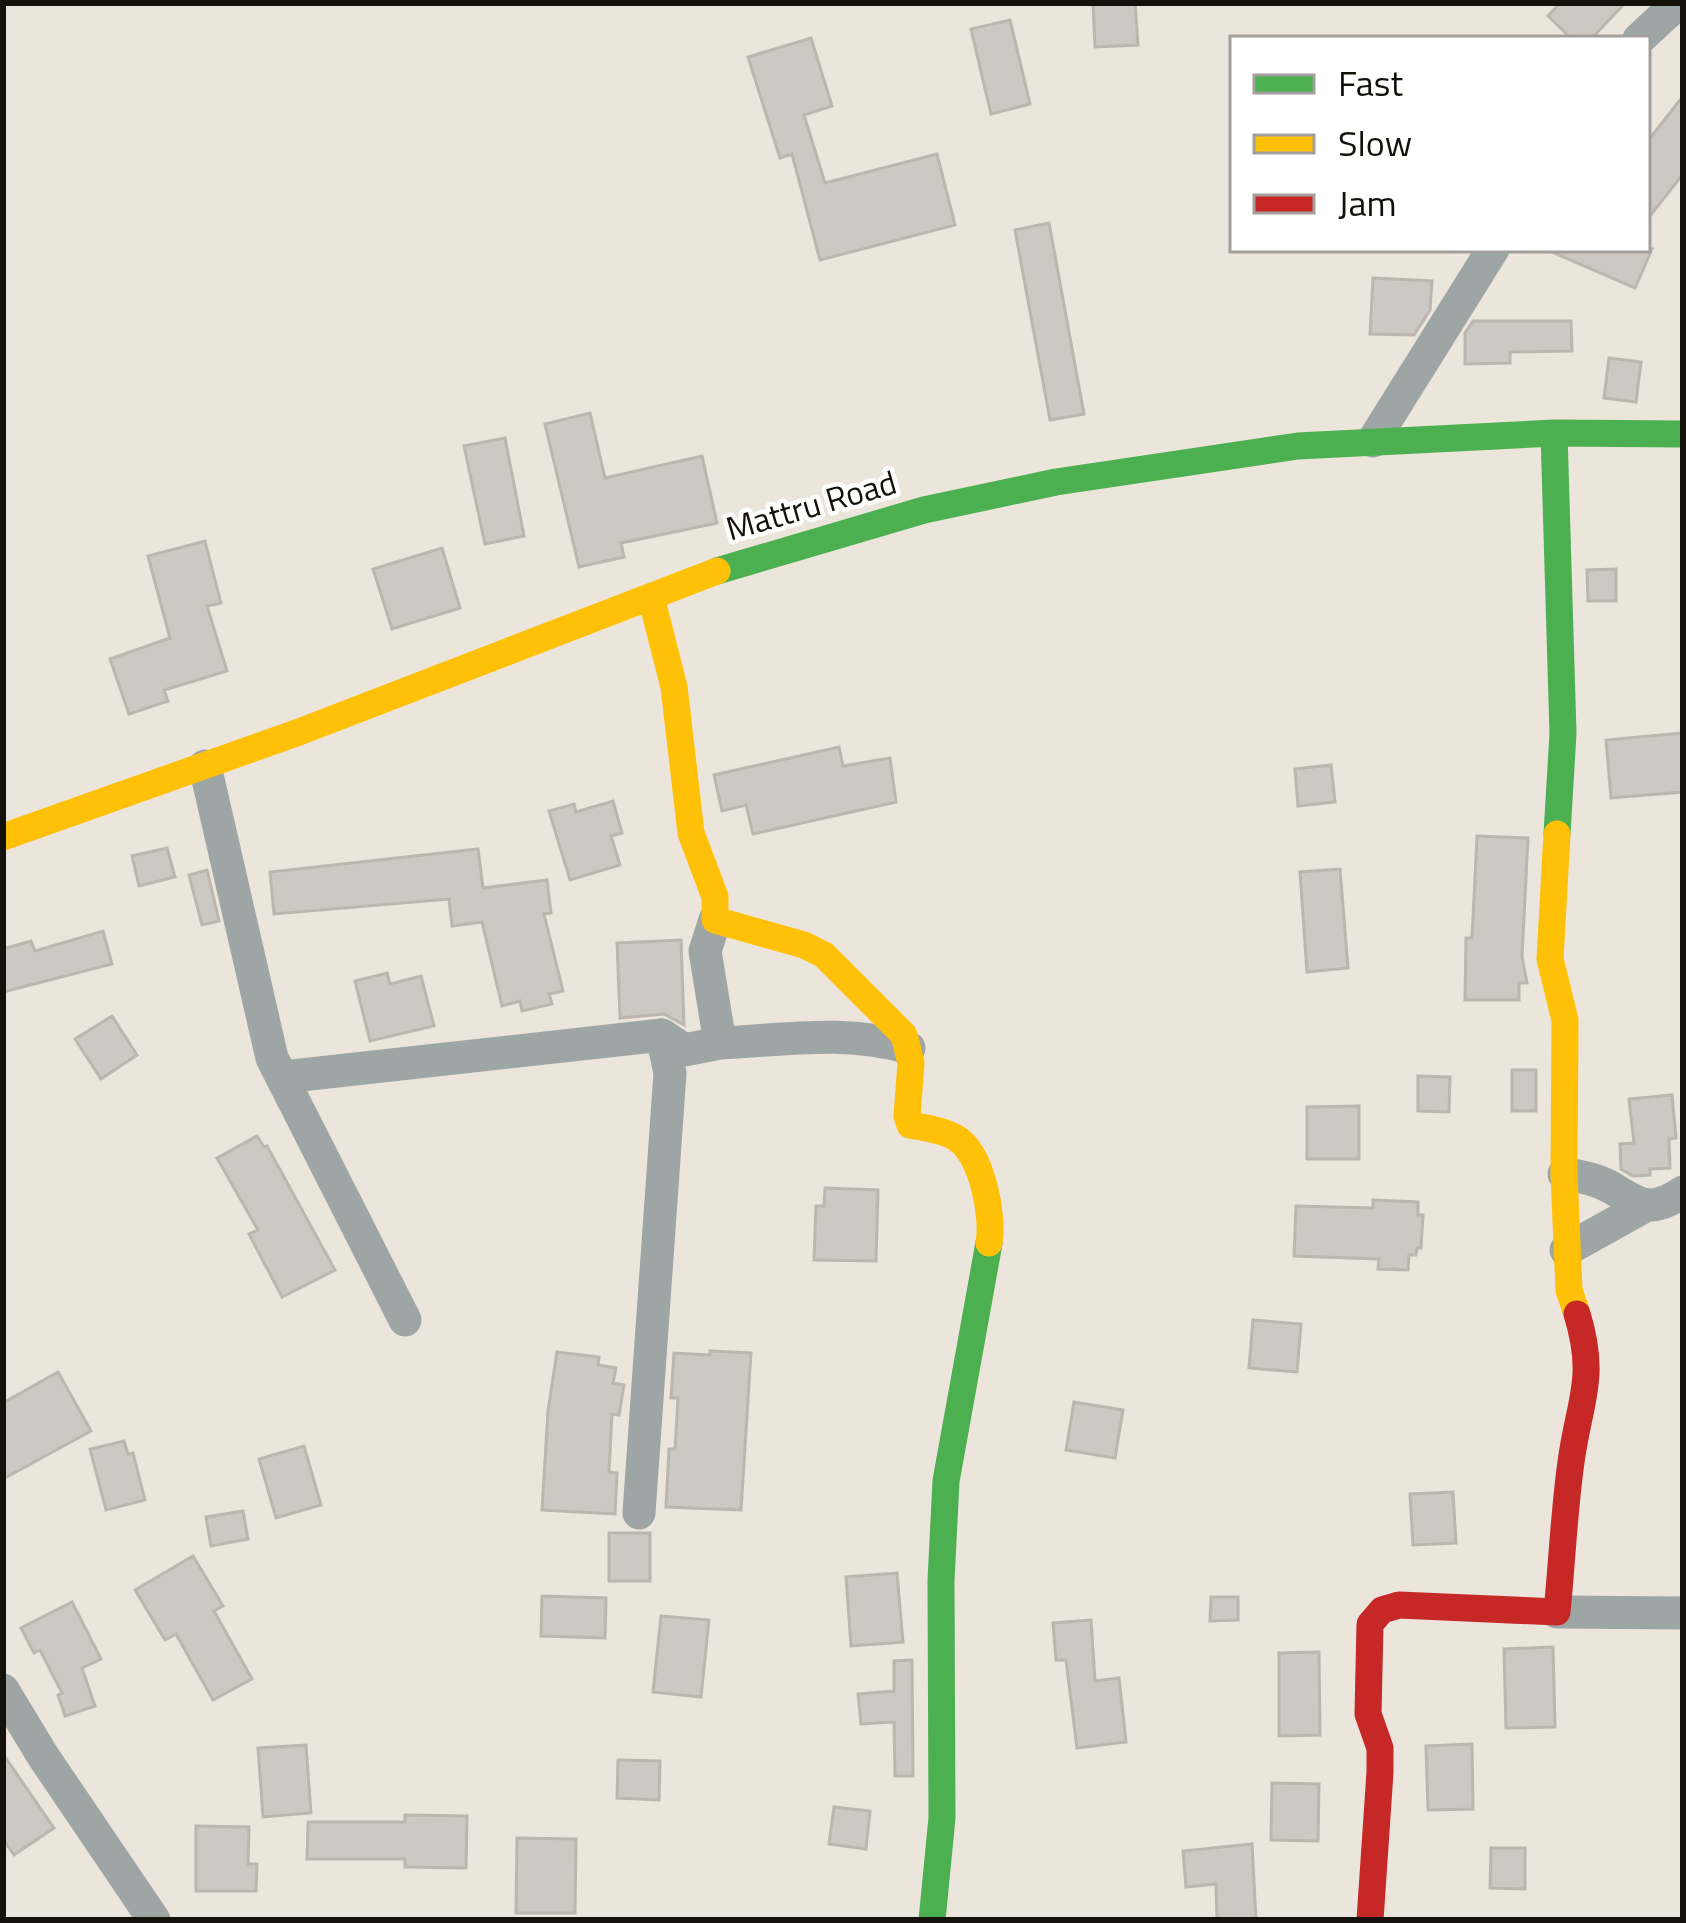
<svg xmlns="http://www.w3.org/2000/svg" width="1686" height="1923" viewBox="0 0 1686 1923" font-family="'Titillium Web',sans-serif">
	<rect width="100%" height="100%" fill="#ebe5db"/>
	<path fill="#cec8c2" stroke="#bcb6af" stroke-width="3" d="M1093,3H1135L1138,45L1095,47Z
		M1560,3H1625L1591,39H1572L1548,16Z
		M1010,20L1030,104L991,114L971,29Z
		M811,38L832,106L804,115L825,183L937,154L955,225L820,260L792,154L780,158L748,57Z
		M1683,96V174L1647,220V142Z
		M1049,223L1084,414L1050,420L1015,230Z
		M1545,249H1652L1635,288Z
		M1373,278L1432,281L1430,310L1414,335L1370,334Z
		M1473,321H1571L1572,351L1510,352V363L1465,364V333Z
		M1609,358L1641,362L1636,402L1604,398Z
		M590,413L605,478L702,456L717,523L621,543L624,557L579,567L545,424Z
		M505,438L524,536L485,544L464,446Z
		M205,541L221,603L207,606L227,671L164,690L168,701L129,714L110,659L170,638L148,556Z
		M442,548L460,608L392,629L373,569Z
		M1616,569V601H1588L1587,570Z
		M1683,733V792L1611,798L1606,740Z
		M839,747L843,766L890,758L896,802L753,834L746,805L722,811L714,775Z
		M1331,765L1335,802L1298,806L1295,769Z
		M613,801L622,833L611,836L620,865L570,880L549,811L574,804L576,812Z
		M1477,836L1528,838L1522,957L1527,983H1519V1000H1465L1466,938H1472Z
		M167,848L175,877L139,886L132,856Z
		M478,849L483,888L547,880L551,913L544,914L563,991L549,994L552,1004L522,1011L520,1001L502,1006L482,922L452,926L449,899L274,914L270,872Z
		M1340,869L1348,968L1307,972L1300,872Z
		M207,870L219,921L202,925L189,875Z
		M103,931L112,964L3,992V949L31,941L35,951Z
		M681,940L684,1025L664,1014L620,1018L617,943Z
		M387,973L390,984L421,976L434,1026L370,1041L355,981Z
		M112,1016L137,1055L101,1079L75,1039Z
		M1512,1070H1536V1111H1512Z
		M1418,1076L1450,1077L1449,1112L1418,1111Z
		M1672,1095L1676,1138L1669,1139L1670,1168L1650,1169V1175L1633,1176L1621,1169L1620,1144L1634,1143L1629,1099Z
		M1359,1106V1159H1307V1107Z
		M257,1136L264,1147L267,1146L335,1270L282,1297L249,1234L258,1230L217,1158Z
		M825,1188L878,1190L876,1261L814,1260L816,1206H824Z
		M1373,1200L1418,1202V1215H1423L1421,1248H1417L1416,1255H1409L1408,1270L1378,1269L1379,1259L1294,1256L1296,1206L1373,1208Z
		M1253,1320L1301,1324L1297,1372L1249,1368Z
		M710,1351L751,1353L741,1510L666,1507L669,1449H675L678,1398H671L674,1353L710,1355Z
		M557,1352L599,1357L598,1365L616,1368L613,1383L624,1385L619,1415L612,1414L609,1472L617,1473L615,1514L542,1510L548,1411Z
		M58,1372L91,1431L3,1479V1403Z
		M1074,1402L1123,1410L1115,1458L1066,1450Z
		M124,1441L128,1454L133,1453L145,1500L106,1510L90,1449Z
		M304,1446L321,1505L276,1518L259,1459Z
		M1453,1492L1456,1543L1413,1545L1410,1494Z
		M243,1511L248,1539L211,1546L206,1517Z
		M609,1533H650V1581H609Z
		M193,1556L223,1606L214,1611L252,1679L213,1700L176,1634L165,1640L135,1590Z
		M897,1573L903,1642L851,1646L846,1577Z
		M542,1596L606,1598L605,1638L541,1636Z
		M1211,1597H1238V1620L1210,1621Z
		M72,1602L101,1659L82,1668L95,1706L65,1716L58,1695L62,1693L40,1650L34,1653L21,1628Z
		M661,1616L709,1620L701,1697L653,1692Z
		M1091,1620L1095,1681L1119,1678L1126,1742L1077,1748L1066,1660H1056L1053,1623Z
		M1553,1647L1555,1727L1506,1728L1504,1649Z
		M1319,1652L1320,1735L1279,1736V1653Z
		M912,1660L913,1776H895L894,1722L861,1724L858,1694L894,1691V1661Z
		M1472,1744L1473,1809L1428,1810L1426,1746Z
		M306,1745L311,1813L263,1817L258,1748Z
		M3,1754L54,1828L14,1855L3,1839Z
		M618,1760L660,1761L659,1800L617,1798Z
		M1272,1783L1319,1784L1318,1841L1271,1840Z
		M834,1807L870,1811L866,1849L829,1844Z
		M405,1815L467,1816L466,1868L405,1867V1859H307L308,1822H405Z
		M196,1826L249,1827L248,1864H257L256,1891H196Z
		M517,1838L576,1839L575,1913H516Z
		M1252,1844L1256,1920H1217L1216,1884L1186,1887L1183,1851Z
		M1491,1848H1525V1889L1490,1888Z"/>
	<g fill="none" stroke-linecap="round" stroke-linejoin="round">
		<path stroke="#9ea6a5" stroke-width="33" d="M1639,39L1678,3
			M1373,441L1493,249
			M205,766L272,1058L405,1320
			M720,1043C784,1040 847,1029 909,1048
			M283,1077L662,1035
			M1564,1174C1581,1176 1597,1179 1612,1188C1641,1206 1651,1213 1683,1192
			M1566,1250L1645,1206
			M639,1513L670,1073L662,1035L684,1050L720,1043L705,951L715,920
			M1557,1612L1683,1613
			M3,1690L43,1756L154,1920"/>
		<path stroke="#4caf50" stroke-width="27" d="M1554,433L1563,733L1557,834
			M717,571L924,510L1056,482L1298,446L1554,433L1683,434
			M932,1920L942,1818L941,1581L946,1481L989,1243"/>
		<path stroke="#ffc107" stroke-width="27" d="M651,597L674,687L691,833L715,897V920L804,945L824,955L904,1035L911,1063L907,1116L910,1125C925,1128 943,1130 956,1138C982,1153 994,1217 989,1243
			M1557,834L1550,959L1565,1020L1564,1174L1569,1290L1577,1314
			M3,837L299,732L717,571"/>
		<path stroke="#c62828" stroke-width="27" d="M1370,1920L1380,1772V1748L1368,1714L1370,1624L1382,1610L1399,1605L1557,1612C1562,1562 1564,1512 1571,1462C1579,1401 1597,1379 1577,1314"/>
	</g>
	<g text-anchor="middle" stroke-width="9" stroke-linejoin="round" paint-order="stroke">
		<g font-size="33" fill="#14110b" stroke="#fff">
			<text transform="translate(811 505) rotate(-16)" y="12">Mattru Road</text>
		</g>
	</g>
	<rect width="1686" height="1923" fill="none" stroke="#14110b" stroke-width="12"/>
	<rect x="1230" y="36" width="420" height="216" fill="#ffffff" stroke="#a1a09d" stroke-width="3"/>
	<rect x="1254" y="75" width="60" height="18" fill="#4caf50" stroke="#a1a09d" stroke-width="3"/>
	<text x="1338" y="96" font-size="36" fill="#14110b">Fast</text>
	<rect x="1254" y="135" width="60" height="18" fill="#ffc107" stroke="#a1a09d" stroke-width="3"/>
	<text x="1338" y="156" font-size="36" fill="#14110b">Slow</text>
	<rect x="1254" y="195" width="60" height="18" fill="#c62828" stroke="#a1a09d" stroke-width="3"/>
	<text x="1338" y="216" font-size="36" fill="#14110b">Jam</text>
</svg>
